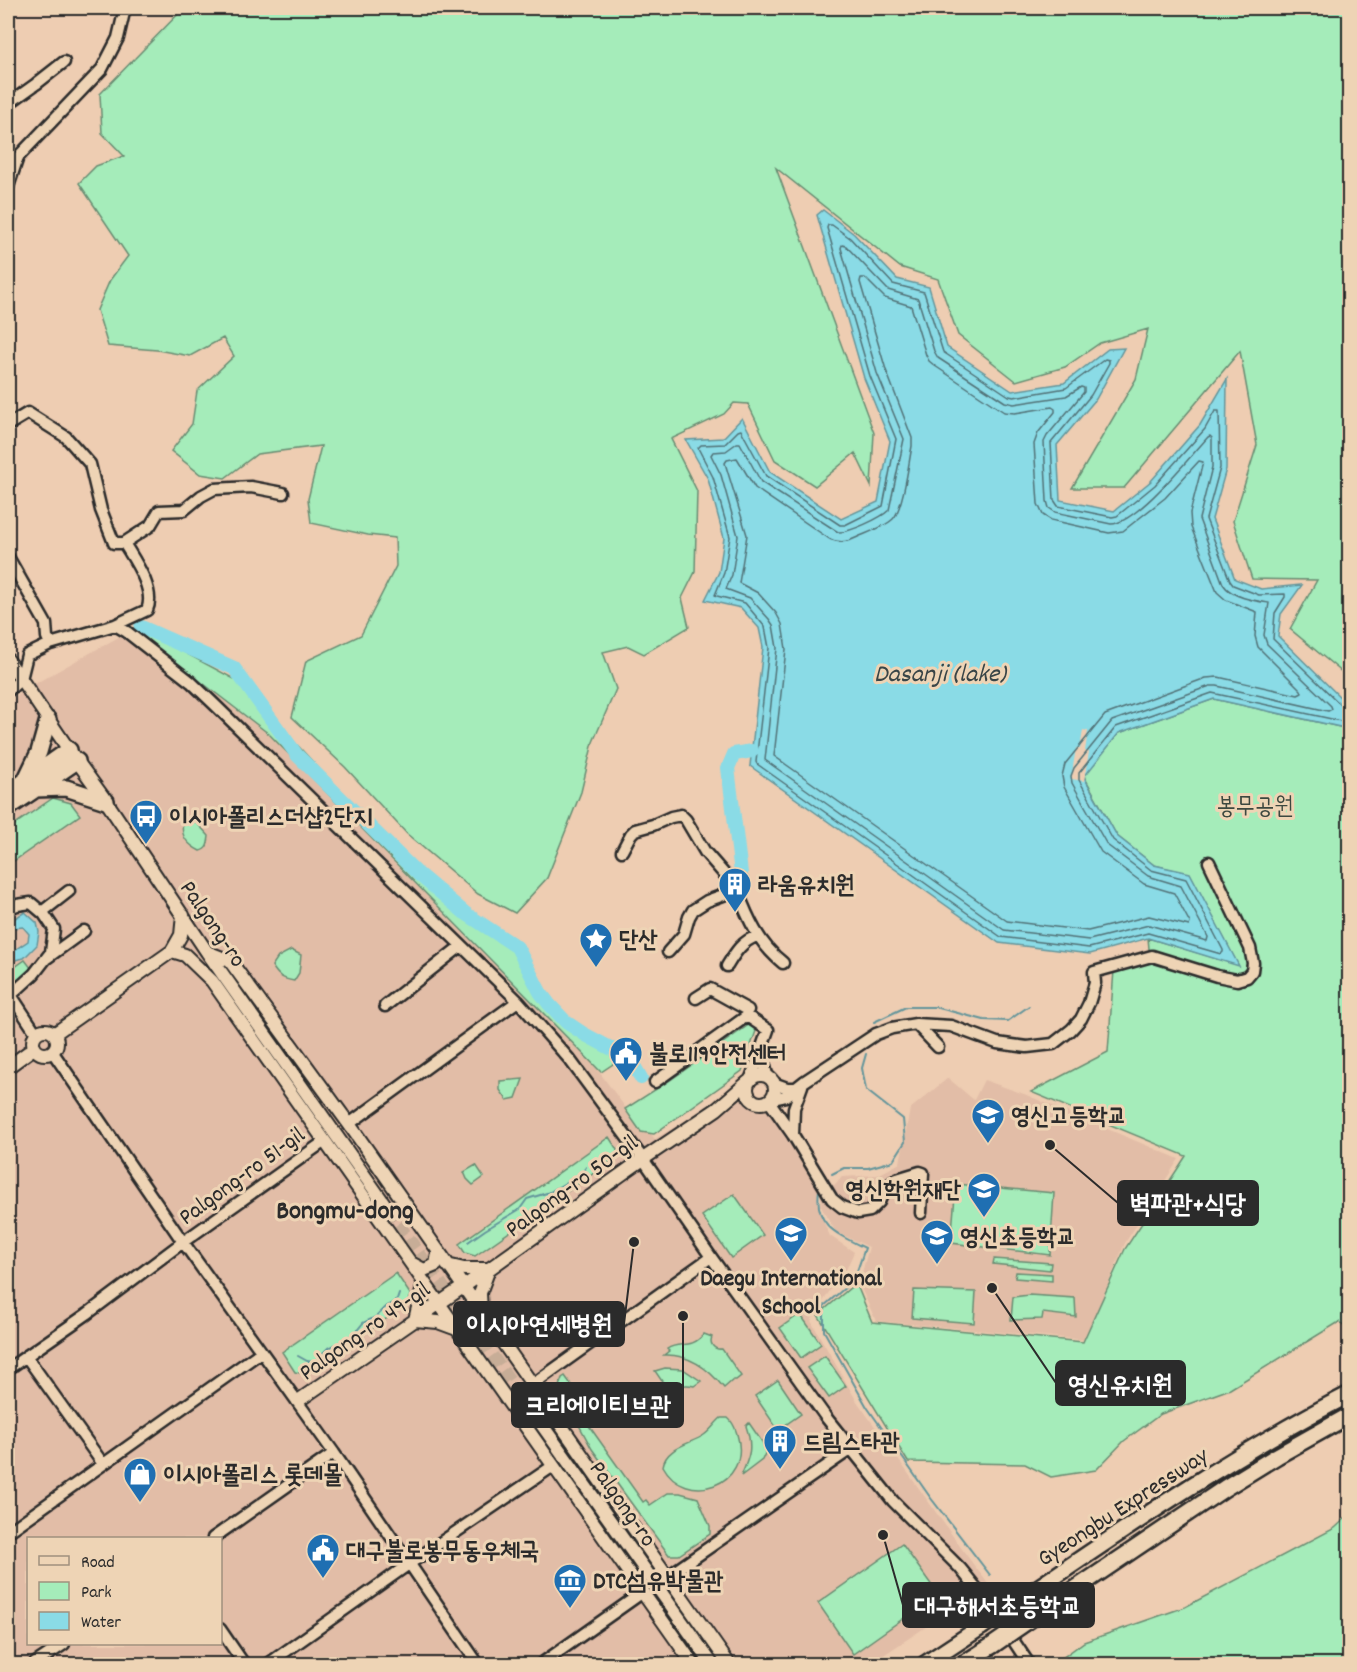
<svg xmlns="http://www.w3.org/2000/svg" width="1357" height="1672" viewBox="0 0 1357 1672" font-family="Dekko,'Poor Story',sans-serif">
	<rect width="100%" height="100%" fill="#eecdb2"/>
	<filter id="ink" filterUnits="userSpaceOnUse"><feTurbulence type="fractalNoise" baseFrequency=".0167" numOctaves="2"/><feDisplacementMap in="SourceGraphic" scale="12" xChannelSelector="R" yChannelSelector="G"/><feConvolveMatrix kernelMatrix="1 2 1 2 8 2 1 2 1" color-interpolation-filters="sRGB"/></filter>
	<g filter="url(#ink)">
		<path fill="#e2bda7" fill-rule="evenodd" d="M126,633L220,697L269,734L580,1050L600,1073L625,1107L632,1112L655,1139L728,1095L769,1109L817,1182L819,1190L817,1202L823,1221L830,1236L854,1252L845,1272L829,1292L811,1321L856,1400L967,1556L989,1585L870,1664H8V708L20,692ZM28,1538H220V1644H28Z
			M948,1078L974,1100L984,1080L1024,1094L1179,1159L1125,1243L1085,1340L876,1321L859,1284L869,1247L836,1232L820,1205L822,1192L831,1188L842,1177L878,1175L900,1163L910,1109Z"/>
		<path fill="#a5ecba" stroke="#688c72" stroke-width="1.5" d="M184,8H1349V678L1290,629L1317,580L1252,579L1233,521L1257,445L1240,351L1124,488H1072L1136,379L1148,329L1100,343L1065,367L1016,381L958,335L938,279L900,267L776,168L874,433L871,486L855,453L815,486L775,460L748,404L734,403L724,414L671,439L697,491L695,572L682,598L689,627L644,654L628,646L603,652L616,689L593,742L581,792L547,878L515,913L478,894L407,834L345,767L292,717L306,661L361,635L396,566L395,538L368,535L311,523L308,499L321,446L257,454L225,478L200,474L171,451L192,424L197,391L234,356L223,338L190,356L157,350L108,346L97,310L110,280L128,256L79,183L96,166L124,156L102,133L100,94Z
			M127,625L178,649L238,681L387,842L513,947L546,1008L579,1035L622,1058L601,1072L269,734Z
			M1214,699L1349,729V1331L1339,1322L1230,1389L1161,1414L1124,1441L1096,1470L1051,1477L1025,1464L908,1462L818,1315L856,1283L872,1322L1083,1342L1125,1249L1186,1156L1031,1092L1108,1052L1114,970L1150,959L1148,938L1238,965L1190,874L1154,865L1117,836L1084,776L1119,733Z
			M53,798L71,803L80,815L8,865V829Z
			M189,819L197,823L209,836C208,844 208,849 200,851C188,845 180,837 183,823Z
			M291,950L301,955L299,973L294,981C282,979 278,976 272,966L278,957Z
			M25,960L32,969L13,983L8,975V972Z
			M750,1024L756,1031L742,1071L654,1134L641,1132L625,1109L669,1081Z
			M523,1079L516,1098L507,1100L500,1090V1081Z
			M609,1137L616,1148L618,1153L614,1159L475,1256L465,1253L459,1244Z
			M476,1165L484,1177L473,1185L467,1179L464,1172Z
			M956,1184L1054,1193L1050,1255L951,1243Z
			M734,1194L763,1235L731,1258L702,1216Z
			M994,1259L1051,1263L1050,1270L993,1264Z
			M1016,1272L1052,1274V1281L1015,1278Z
			M396,1273L410,1294L409,1303L306,1374L295,1372L282,1352Z
			M914,1290L976,1292L974,1323L912,1318Z
			M1029,1295L1075,1298L1076,1317L1043,1313L1042,1319L1011,1320L1013,1297Z
			M800,1314L821,1344L801,1358L780,1328Z
			M704,1334L712,1337C709,1344 714,1350 722,1349L741,1376L736,1380H733L724,1388C709,1369 690,1354 664,1355L669,1351L667,1349C680,1340 690,1351 704,1334Z
			M825,1356L846,1386L829,1398L807,1368Z
			M665,1368L683,1369L701,1381L694,1386C683,1383 679,1386 670,1393L655,1371Z
			M565,1376L582,1400L575,1406L643,1502L646,1500L650,1505L668,1493H680L698,1498L710,1526V1534L679,1555H669L592,1449L580,1427L557,1392L562,1378Z
			M778,1380L801,1414L778,1430L755,1396Z
			M721,1418H728C734,1423 735,1428 737,1434C753,1487 685,1507 663,1466C666,1447 691,1444 704,1435C711,1430 715,1423 721,1418Z
			M749,1423L767,1449L762,1460L741,1476C750,1456 753,1447 746,1426Z
			M1349,1515V1664H1054L1084,1642L1185,1607L1335,1528Z
			M902,1544L938,1594L853,1654L818,1603Z"/>
		<path fill="#8adbe6" stroke="#64959b" stroke-width="1.5" d="M823,210L854,234L897,279L929,287L947,347L1012,391L1064,383L1108,349L1124,348L1096,399L1057,445L1060,500L1114,511L1151,481L1200,425L1227,379L1226,469L1212,519L1235,579L1261,589L1302,585L1281,614L1278,636L1349,706V729L1214,699L1119,733L1084,777L1117,836L1154,865L1190,873L1239,966L1148,938L1090,954L999,943L750,766L763,647L759,628L741,608L705,600L719,572L724,538L708,479L686,440L723,438L742,418L770,472L841,519L878,502L890,441L864,378L817,215Z
			M25,912L37,923L39,932L37,945L24,958L10,961L8,951L16,949L28,941L29,934L23,927L13,928L8,931V922Z"/>
		<path fill="#eecdb2" d="M1083,730L1088,731L1085,751L1089,752L1084,781L1071,779L1076,748L1080,749Z"/>
		<g fill="none" stroke-linecap="round" stroke-linejoin="round">
			<path stroke="#517176" stroke-width="1.5" d="M842,245L846,246L888,290L918,299L934,351L938,358L1005,402L1014,404L1066,396L1081,387L1084,388V392L1047,436L1044,442L1047,501L1049,508L1055,512L1111,524C1136,524 1190,457 1208,437L1210,436L1212,438V467L1199,519L1223,584C1232,598 1255,601 1269,603L1264,635L1267,644L1331,706L1332,709L1328,711L1217,686H1210L1112,721L1074,768L1071,776L1072,783L1107,845L1148,876L1181,886L1208,937L1207,941L1149,925L1089,940L1004,930L765,760L777,648L773,625L769,619L750,598L726,589L732,575L738,536L721,475L711,455L713,452L726,451L737,443H740L761,482L838,532C849,533 881,518 889,510L904,439L877,373L841,248Z
				M861,278H865L885,298L911,306L926,355L929,361L935,366L1004,412L1015,413L1052,407L1055,409V412L1038,433L1034,444L1038,504L1043,515L1051,520L1109,533L1123,531L1165,498L1199,461L1203,462L1190,513L1191,527L1217,592L1226,600L1257,612L1255,636L1258,647L1301,690L1302,693L1298,695L1218,677L1206,678L1105,715L1065,764L1062,776L1064,787L1101,852L1144,884L1174,893L1190,923L1189,926L1149,916L1088,931L1007,921L774,756L786,649L782,624L776,613L758,593L739,583L747,535L725,463L727,460L737,458L755,488L828,538C835,542 842,543 851,540C863,534 884,528 893,519C903,509 909,462 912,446V438L886,370L860,282Z
				M1350,709L1343,707L1273,639L1275,613L1285,597V594L1259,595L1233,585L1230,581L1206,519L1220,468L1219,411H1215L1205,429L1155,485L1117,516L1112,517L1058,506L1054,500L1051,443L1091,395L1109,363V360L1105,359L1066,388L1014,397L1009,396L943,352L924,292L893,284L850,238L832,225H828L827,228L870,376L896,439L883,506L845,525H840L766,476L741,430L738,431L725,444L701,445L698,448L713,477L730,537L724,573L715,595L717,596L745,603L765,627L769,648L756,762L757,764L1001,937L1089,948L1148,933L1221,954L1223,952V950L1186,879L1151,870L1113,840L1079,780V773L1116,727L1212,693L1350,723"/>
			<path stroke="#64959b" stroke-width="2" d="M874,1022L906,1007H935L984,1020L1008,1021L1029,1006
				M832,1174L844,1168H868L893,1161L905,1142L903,1119L866,1090L862,1068L866,1054
				M819,1190C814,1226 837,1234 865,1248L854,1280L824,1306V1331L867,1407L930,1497L990,1575
				M468,1242L485,1230L520,1209L527,1199L550,1192L582,1173L586,1167
				M298,1356L307,1361L314,1362L327,1349L341,1342L355,1333L363,1323L376,1317L386,1307L397,1300L399,1294"/>
			<path stroke="#8adbe6" stroke-width="14" d="M141,627L234,668L297,755L417,873L465,913L517,947L540,992L549,1004L566,1022L584,1034L627,1057L633,1064L641,1078
				M741,873L728,768L734,754L752,751"/>
			<path stroke="#c7ad97" stroke-width="12" stroke-dasharray="12 6" stroke-linecap="butt" d="M388,1209L542,1425"/>
			<defs>
				<path id="minor" d="M8,104L36,84L64,62
					M8,187L18,157L102,69L118,38L125,8
					M8,425L28,413L66,437L90,464L101,510L114,543H124
					M8,557L46,624L47,637L50,644
					M115,625L147,610C156,590 134,560 124,543L150,526L159,511L184,510L201,496L214,489L251,487L283,493
					M8,691L21,679L27,655L50,644L115,625L127,632L191,682L214,704L518,1001L570,1060L643,1159L711,1257L825,1416L893,1501L960,1568L989,1604L1029,1664
					M622,851L631,834L635,830L653,825L671,817L681,815L686,820L705,852L732,883L742,881L737,890C748,919 759,944 783,963
					M8,909L17,905L31,903L44,914L54,929L51,952L34,974L11,995
					M42,912L69,891
					M668,952L684,934L689,917L693,910L707,901L737,890
					M47,958L84,931
					M727,966C735,953 742,941 757,936
					M8,996L11,995L36,1033
					M696,998L710,989L748,1010
					M385,1006L461,946
					M916,1024L938,1047
					M761,1049L767,1075
					M52,1051L183,1242L334,1453L478,1664
					M655,1082L747,1016L768,1030L751,1078
					M776,1084L787,1088H798
					M772,1099L786,1096L805,1081L876,1034L892,1028L916,1024L951,1026L997,1043L1027,1047L1053,1044L1071,1030L1081,1019L1089,1003L1095,983L1094,972L1152,956L1217,976L1237,980L1247,977L1252,971L1253,963L1250,948L1209,862
					M769,1101L793,1135L832,1199L842,1207L858,1213L870,1211L879,1202L885,1188L897,1179L920,1172L923,1173L921,1213
					M349,1124L518,1001
					M793,1135L794,1108L802,1086
					M26,1356L103,1464
					M8,1369L87,1314L183,1242L325,1141
					M532,1385L711,1257
					M8,1532L261,1352
					M213,1538L334,1453
					M668,1576L851,1449
					M220,1629L244,1664
					M34,1664L64,1644
					M268,1664L409,1564L553,1466
					M541,1664L643,1592"/>
				<path id="major" d="M8,660L69,750L106,801L207,952L388,1209
					M172,951L185,955L212,981L693,1664
					M207,952L230,961L349,1124L729,1664
					M33 1042a12 12 0 1 1 24 0a12 12 0 1 1-24 0Z
					M54,1034L172,951L181,935L183,915
					M8,1067L34,1048
					M747 1089a14 14 0 1 1 28 0a14 14 0 1 1-28 0Z
					M411,1263L424,1270L436,1265L438,1253
					M447,1265L464,1269H489L480,1293L481,1311
					M424,1282L415,1320L438,1322L457,1329
					M463,1337V1328L468,1321L479,1320L490,1327
					M298,1401L489,1269L643,1159L717,1109L748,1082
					M542,1425L712,1664"/>
				<path id="highway" d="M26,779L39,752L48,720
					M35,789L66,788L106,801
					M8,793L69,750
					M8,808L77,761
					M1023,1598C1129,1526 1235,1453 1350,1394
					M1035,1616L1225,1488L1277,1456L1350,1415
					M925,1664L981,1627
					M963,1664L993,1645"/>
			</defs>
			<use href="#minor" stroke="#2b2b2b" stroke-width="15"/>
			<use href="#major" stroke="#2b2b2b" stroke-width="16"/>
			<use href="#highway" stroke="#2b2b2b" stroke-width="20"/>
			<use href="#minor" stroke="#eed4b5" stroke-width="10"/>
			<use href="#major" stroke="#eed4b5" stroke-width="12"/>
			<use href="#highway" stroke="#eed4b5" stroke-width="15"/>
			<defs>
				<path id="highway-bridge" d="M981,1627L1023,1598
					M993,1645L1035,1616"/>
			</defs>
			<use href="#highway-bridge" stroke="#2b2b2b" stroke-width="20" stroke-linecap="butt"/>
			<use href="#highway-bridge" stroke="#eed4b5" stroke-width="15"/>
		</g>
	</g>
	<defs>
		<symbol id="bus-pin" viewBox="-11 -11 22 30"><path d="M0 17L-7.5 6A9.5 9.5 0 1 1 7.5 6Z" fill="#1f6fb2" stroke="#eed4b5"/><path d="M-5-6H5V4H4V6H2V4H-2V6H-4V4H-5ZM-3.5-4V0h7V-4ZM-3.5 1.2v1.5H-2V1.2ZM2 1.2v1.5H3.5V1.2Z" fill="#fff"/></symbol>
		<symbol id="building-pin" viewBox="-11 -11 22 30"><path d="M0 17L-7.5 6A9.5 9.5 0 1 1 7.5 6Z" fill="#1f6fb2" stroke="#eed4b5"/><path d="M-4-6H4V6H1V3H-1V6H-4ZM-2.5-4.3h1.7v1.8h-1.7ZM.8-4.3h1.7v1.8H.8ZM-2.5-1h1.7V.8h-1.7ZM.8-1h1.7V.8H.8Z" fill="#fff"/></symbol>
		<symbol id="sight-pin" viewBox="-11 -11 22 30"><path d="M0 17L-7.5 6A9.5 9.5 0 1 1 7.5 6Z" fill="#1f6fb2" stroke="#eed4b5"/><path d="M0-6L1.8-2.2L6-1.7L2.9 1.2L3.7 5.4L0 3.3L-3.7 5.4L-2.9 1.2L-6-1.7L-1.8-2.2Z" fill="#fff"/></symbol>
		<symbol id="civic-pin" viewBox="-11 -11 22 30"><path d="M0 17L-7.5 6A9.5 9.5 0 1 1 7.5 6Z" fill="#1f6fb2" stroke="#eed4b5"/><path d="M-.6-6.5H3V-4.5H.6V-3L4-1V1h2V6H-6V1h2V-1L-.6-3ZM-1.2 2.5V6h2.4V2.5Z" fill="#fff"/></symbol>
		<symbol id="school-pin" viewBox="-11 -11 22 30"><path d="M0 17L-7.5 6A9.5 9.5 0 1 1 7.5 6Z" fill="#1f6fb2" stroke="#eed4b5"/><path d="M0-5L7-2L0 1L-7-2ZM-4 1L0 2.5L4 1V4Q0 6-4 4Z" fill="#fff"/></symbol>
		<symbol id="shop-pin" viewBox="-11 -11 22 30"><path d="M0 17L-7.5 6A9.5 9.5 0 1 1 7.5 6Z" fill="#1f6fb2" stroke="#eed4b5"/><path d="M-5-2.5h2.3a2.7 3.5 0 0 1 5.4 0H5L5.5 6h-11ZM-1.5-2.5h3a1.5 2.3 0 0 0-3 0Z" fill="#fff"/></symbol>
		<symbol id="museum-pin" viewBox="-11 -11 22 30"><path d="M0 17L-7.5 6A9.5 9.5 0 1 1 7.5 6Z" fill="#1f6fb2" stroke="#eed4b5"/><path d="M0-6L6-3V-2H-6V-3ZM-5-1h2V3h-2ZM-1-1h2V3h-2ZM3-1h2V3H3ZM-6 4H6V6H-6Z" fill="#fff"/></symbol>
	</defs>
	<g fill-rule="evenodd">
		<use href="#bus-pin" x="127" y="797" width="38" height="52"/>
		<use href="#building-pin" x="716" y="865" width="38" height="52"/>
		<use href="#sight-pin" x="577" y="920" width="38" height="52"/>
		<use href="#civic-pin" x="607" y="1034" width="38" height="52"/>
		<use href="#school-pin" x="969" y="1096" width="38" height="52"/>
		<use href="#school-pin" x="965" y="1170" width="38" height="52"/>
		<use href="#school-pin" x="772" y="1214" width="38" height="52"/>
		<use href="#school-pin" x="918" y="1217" width="38" height="52"/>
		<use href="#building-pin" x="761" y="1422" width="38" height="52"/>
		<use href="#shop-pin" x="121" y="1455" width="38" height="52"/>
		<use href="#civic-pin" x="304" y="1531" width="38" height="52"/>
		<use href="#museum-pin" x="551" y="1561" width="38" height="52"/>
	</g>
	<g text-anchor="middle" stroke-width="6" stroke-linejoin="round" paint-order="stroke">
		<g font-size="24" fill="#3d4840" stroke="#eed4b5">
			<text x="1255" y="813">봉무공원</text>
		</g>
		<g font-size="24" font-weight="bold" fill="#2b2b2b" stroke="#eed4b5" text-anchor="start">
			<text x="169" y="824">이시아폴리스더샵2단지</text>
			<text x="758" y="892">라움유치원</text>
			<text x="619" y="947">단산</text>
			<text x="649" y="1061">불로119안전센터</text>
			<text x="1011" y="1123">영신고등학교</text>
			<text x="961" y="1197" text-anchor="end">영신학원재단</text>
			<text x="960" y="1244">영신초등학교</text>
			<text x="791" y="1285" text-anchor="middle">Daegu International<tspan x="791" dy="28">School</tspan></text>
			<text x="803" y="1449">드림스타관</text>
			<text x="163" y="1482">이시아폴리스 롯데몰</text>
			<text x="346" y="1558">대구불로봉무동우체국</text>
			<text x="593" y="1588">DTC섬유박물관</text>
		</g>
		<g font-size="24" fill="#2b2b2b" stroke="#eed4b5">
			<text transform="translate(214 923) rotate(56)" y="8">Palgong-ro</text>
			<text transform="translate(241 1175) rotate(-36)" y="8">Palgong-ro 51-gil</text>
			<text transform="translate(571 1185) rotate(-36)" y="8">Palgong-ro 50-gil</text>
			<text transform="translate(364 1330) rotate(-35)" y="8">Palgong-ro 49-gil</text>
			<text transform="translate(624 1503) rotate(55)" y="8">Palgong-ro</text>
			<text transform="translate(1122 1506) rotate(-33)" y="8">Gyeongbu Expressway</text>
		</g>
		<g font-size="26" font-style="italic" fill="#394547" stroke="#eed4b5">
			<text x="940" y="681">Dasanji (lake)</text>
		</g>
		<g font-size="27" font-weight="bold" fill="#2b2b2b" stroke="#eed4b5">
			<text x="345" y="1218">Bongmu-dong</text>
		</g>
	</g>
	<path fill="none" stroke="#2b2b2b" stroke-width="2" d="M1050 1145L1118 1203M634 1242L624 1324M992 1288L1056 1383M683 1316L683 1405M883 1535L903 1605"/>
	<g fill="#2b2b2b" stroke="#eed4b5" stroke-width="2">
		<circle cx="1050" cy="1145" r="6"/>
		<circle cx="634" cy="1242" r="6"/>
		<circle cx="992" cy="1288" r="6"/>
		<circle cx="683" cy="1316" r="6"/>
		<circle cx="883" cy="1535" r="6"/>
	</g>
	<g fill="#2b2b2b" stroke="#2b2b2b" stroke-width="2">
		<rect x="1118" y="1181" width="140" height="44" rx="6"/>
		<rect x="454" y="1302" width="170" height="44" rx="6"/>
		<rect x="1056" y="1361" width="129" height="44" rx="6"/>
		<rect x="512" y="1383" width="171" height="44" rx="6"/>
		<rect x="903" y="1583" width="191" height="44" rx="6"/>
	</g>
	<g font-size="26" text-anchor="middle" font-weight="bold" fill="#fff">
		<text x="1188" y="1212">벽파관+식당</text>
		<text x="539" y="1333">이시아연세병원</text>
		<text x="1120" y="1393">영신유치원</text>
		<text x="598" y="1414">크리에이티브관</text>
		<text x="998" y="1614">대구해서초등학교</text>
	</g>
	<rect width="1357" height="1672" fill="none" stroke="#eed4b5" stroke-width="30"/>
	<rect x="15" y="15" width="1327" height="1642" fill="none" stroke="#2b2b2b" stroke-width="2" filter="url(#ink)"/>
	<rect x="27" y="1537" width="195" height="108" fill="#eed4b5" stroke="#a0907e" stroke-width="1.5"/>
	<rect x="39" y="1556" width="30" height="9" fill="#eed4b5" stroke="#a0907e" stroke-width="1.5"/>
	<text x="81" y="1567" font-size="18" fill="#2b2b2b">Road</text>
	<rect x="39" y="1582" width="30" height="18" fill="#a5ecba" stroke="#a0907e" stroke-width="1.5"/>
	<text x="81" y="1597" font-size="18" fill="#2b2b2b">Park</text>
	<rect x="39" y="1612" width="30" height="18" fill="#8adbe6" stroke="#a0907e" stroke-width="1.5"/>
	<text x="81" y="1627" font-size="18" fill="#2b2b2b">Water</text>
</svg>
